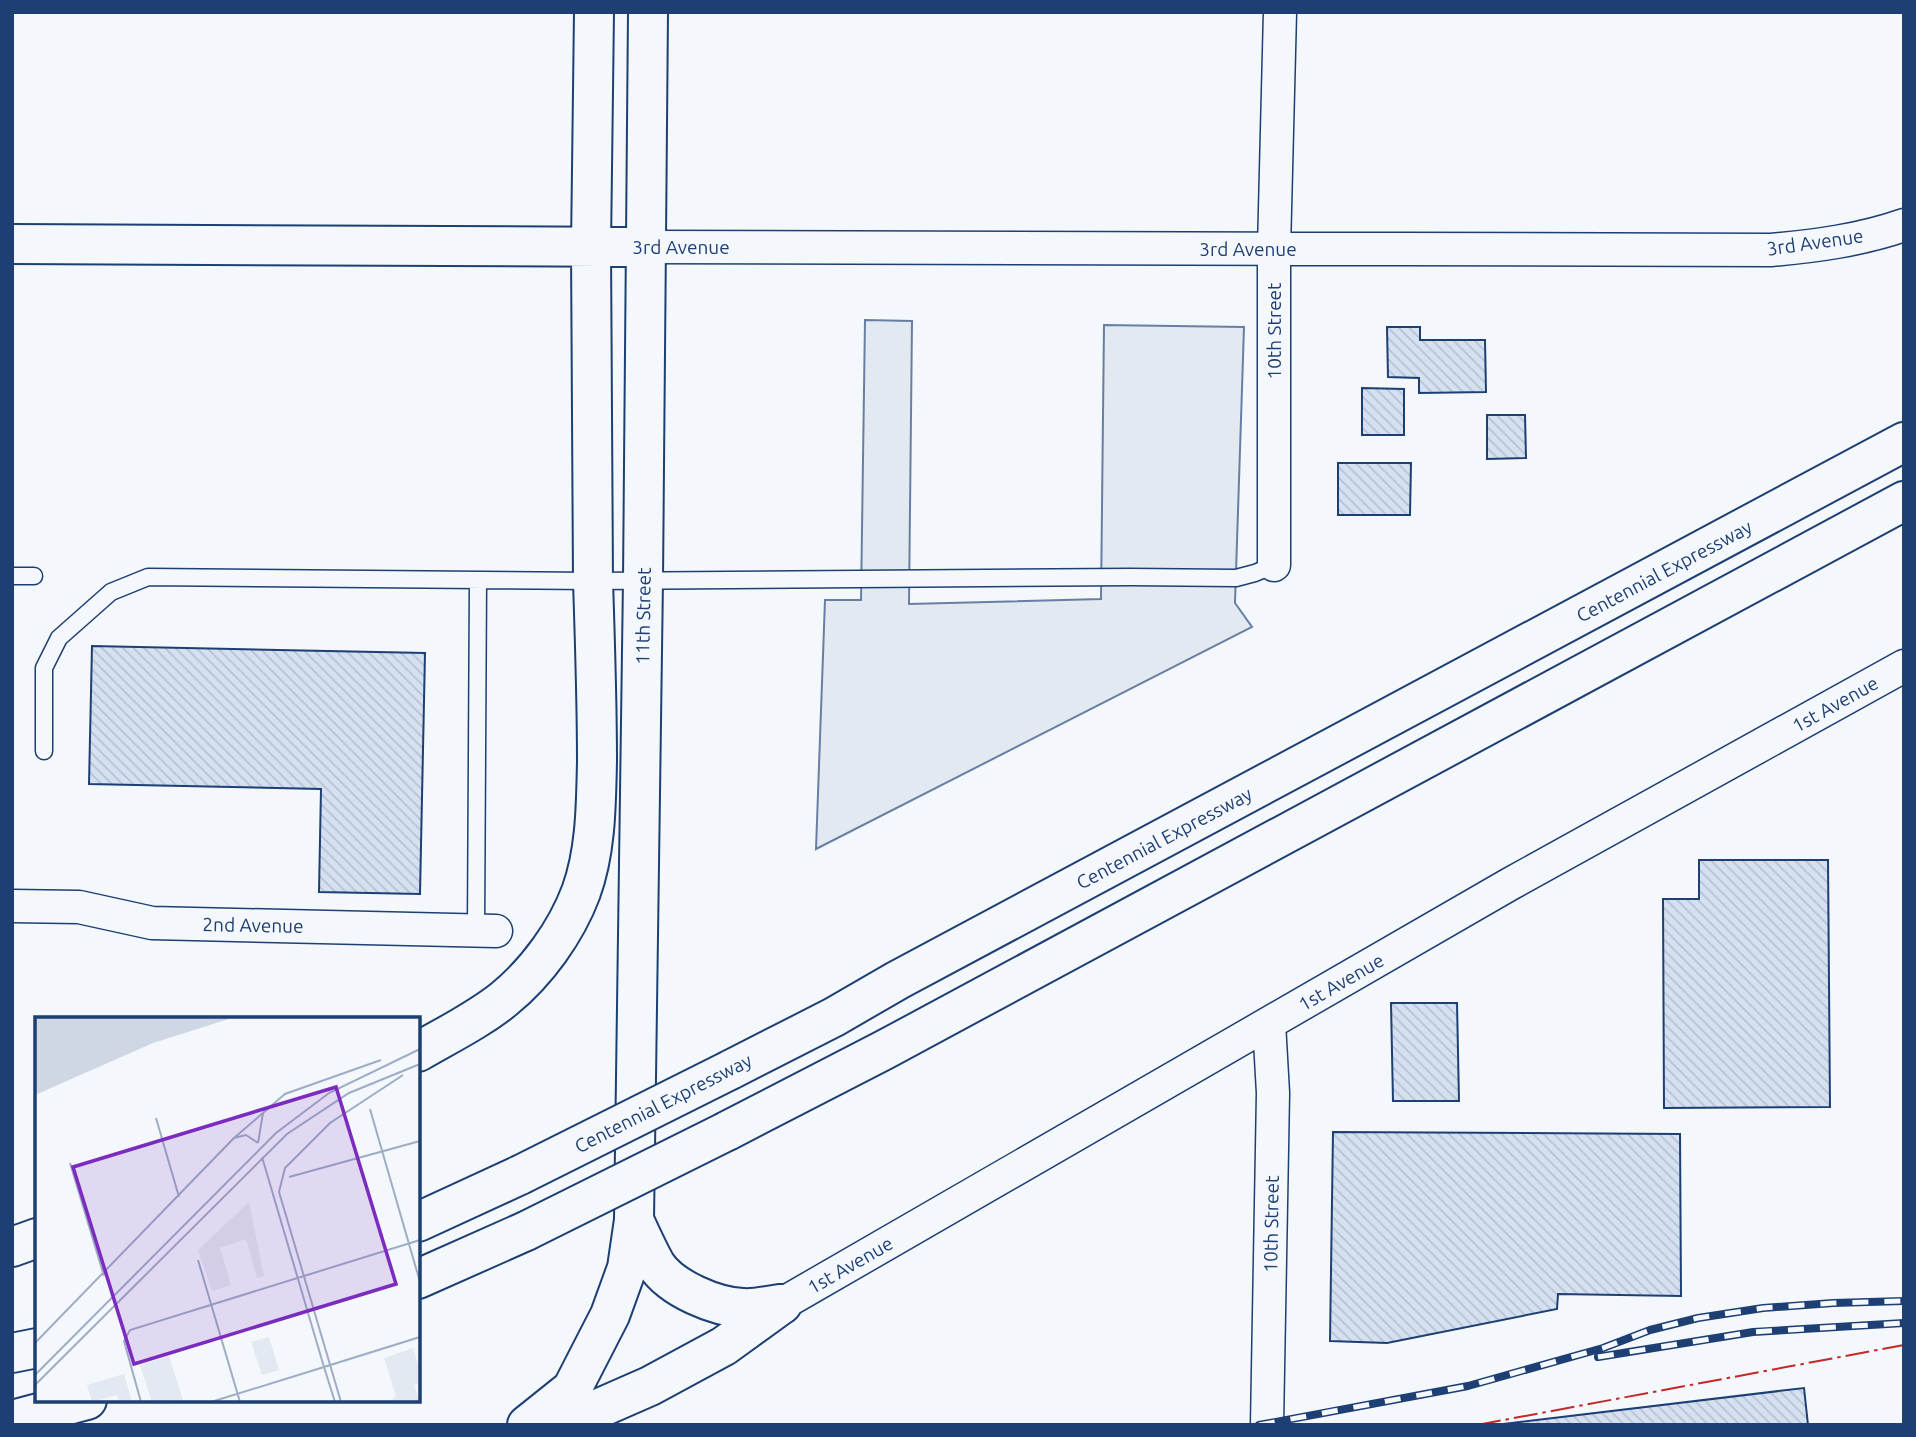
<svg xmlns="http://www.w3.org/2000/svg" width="1916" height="1437" viewBox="0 0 1916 1437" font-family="Ubuntu,sans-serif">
	<defs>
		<pattern id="building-back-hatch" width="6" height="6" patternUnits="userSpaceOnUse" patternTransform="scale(1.75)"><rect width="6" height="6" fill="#d5e0f0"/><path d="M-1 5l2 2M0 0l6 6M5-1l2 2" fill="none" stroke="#b6c1d1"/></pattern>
	</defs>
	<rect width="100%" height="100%" fill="#f4f7fb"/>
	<path fill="#e3e9f0" stroke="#687fa3" stroke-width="2" d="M865,320L912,321L909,604L1101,599L1104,325L1244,327L1235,603L1252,627L816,849L825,600H861Z"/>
	<path fill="url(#building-back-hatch)" stroke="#1d3f73" stroke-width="2" d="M1387,327H1420V340H1485L1486,392L1419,393V378L1388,377Z
		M1362,388L1404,389V435H1362Z
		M1487,415H1525L1526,458L1487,459Z
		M1338,463H1411L1410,515H1338Z
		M92,646L425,653L420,894L319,892L321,789L89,784Z
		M1699,860H1828L1830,1107L1664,1108L1663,899H1699Z
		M1391,1003H1457L1459,1101H1393Z
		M1333,1132L1680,1134L1681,1296L1558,1294L1557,1309L1387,1343L1330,1341Z
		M1804,1388L1808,1425H1495Z"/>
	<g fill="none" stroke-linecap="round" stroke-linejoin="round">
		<defs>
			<path id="lane" d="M12,576H34
				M44,751V668L59,638L111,592L148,577L593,581L1130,577L1236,578L1255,573L1274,565
				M476,930L478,580"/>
			<path id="street" d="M646,247L1771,250C1816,246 1861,240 1904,225
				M1274,565V249L1280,12
				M12,906L79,907L152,923L496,931
				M782,1304L1510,884L1904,666
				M1267,1425L1273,1093L1269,1023"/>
			<path id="secondary" d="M648,12L643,580L634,1220C641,1235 648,1251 656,1265C672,1289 716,1307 743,1308C756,1309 769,1305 782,1304
				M12,244L646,247
				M593,581L591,247L594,12"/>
			<path id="highway" d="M418,1052C447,1035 478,1020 504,999C537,972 566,932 581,892C596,851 596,805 597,761C597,701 595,641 593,581
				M730,1070L834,1017L898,980L1904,442
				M727,1131L884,1050L1904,501
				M418,1222L520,1175
				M12,1247L37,1238
				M418,1279L526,1231
				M12,1353L37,1348
				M12,1420L87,1400
				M527,1425L572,1389L610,1315L627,1268L634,1220
				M561,1425L650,1386L724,1346L782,1304"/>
		</defs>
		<use href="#lane" stroke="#1d3f73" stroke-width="19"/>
		<use href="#street" stroke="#1d3f73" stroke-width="35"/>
		<use href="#secondary" stroke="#1d3f73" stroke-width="42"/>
		<use href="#highway" stroke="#1d3f73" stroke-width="42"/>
		<use href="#lane" stroke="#f4f7fb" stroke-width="16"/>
		<use href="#street" stroke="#f4f7fb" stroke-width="32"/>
		<use href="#secondary" stroke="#f4f7fb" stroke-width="38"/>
		<use href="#highway" stroke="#f4f7fb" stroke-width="38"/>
		<defs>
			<path id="rail" d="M1598,1357L1753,1332L1904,1323
				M1259,1425L1468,1386L1603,1348L1650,1330L1698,1318L1763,1308L1833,1303L1904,1301"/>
		</defs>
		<use href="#rail" stroke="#1d3f73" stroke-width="8"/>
		<use href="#rail" stroke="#f4f7fb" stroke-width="5" stroke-dasharray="16" stroke-linecap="butt"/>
		<defs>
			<path id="highway-bridge" d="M520,1175L730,1070
				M526,1231L727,1131"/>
		</defs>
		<use href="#highway-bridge" stroke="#1d3f73" stroke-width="42" stroke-linecap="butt"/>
		<use href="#highway-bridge" stroke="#f4f7fb" stroke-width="38"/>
		<path stroke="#c62828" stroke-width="2" stroke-dasharray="24 5 3.5 5" stroke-linecap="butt" d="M1477,1425L1904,1345"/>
	</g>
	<g text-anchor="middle" stroke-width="5" stroke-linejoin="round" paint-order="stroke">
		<g font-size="19" fill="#1d3f73" stroke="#f4f7fb">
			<text transform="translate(1815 242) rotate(-8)" y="7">3rd Avenue</text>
			<text x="681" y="254">3rd Avenue</text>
			<text x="1248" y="256">3rd Avenue</text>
			<text transform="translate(1274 331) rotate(-90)" y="7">10th Street</text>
			<text transform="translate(1664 571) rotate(-28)" y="7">Centennial Expressway</text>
			<text transform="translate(643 616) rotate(-89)" y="7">11th Street</text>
			<text transform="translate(1835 704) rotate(-29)" y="7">1st Avenue</text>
			<text transform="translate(1164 838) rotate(-28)" y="7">Centennial Expressway</text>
			<text transform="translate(253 925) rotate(1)" y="7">2nd Avenue</text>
			<text transform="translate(1341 982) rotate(-30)" y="7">1st Avenue</text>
			<text transform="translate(663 1103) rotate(-27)" y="7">Centennial Expressway</text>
			<text transform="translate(1271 1224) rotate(-89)" y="7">10th Street</text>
			<text transform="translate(850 1265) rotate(-30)" y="7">1st Avenue</text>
		</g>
	</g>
	<g transform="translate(35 1017)">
		<rect width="385" height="385" fill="#f4f7fb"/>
		<path d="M214,185L229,259L222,261L211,222L185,231L196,268L177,274L163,233ZM234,320L244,353L227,358L216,325ZM378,331L385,353V366L379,368L385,385H355L361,379L349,341ZM134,339L148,383L117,385L105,348ZM89,357L97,385H84L82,378L57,385L52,368Z" fill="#e3e9f0"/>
		<path d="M0,0H200L118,26L0,78Z" fill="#cfd7e4"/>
		<path fill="none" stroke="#9eadc5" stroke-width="2" d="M335,92L385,265M121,101L144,180M199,121L250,77L346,43M223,126L228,96M35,146L69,259M254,160L385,124M255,212L306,385M255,212L244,175L250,151L295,106L368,58M163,243L205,385M0,326L199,121L211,118L223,126M0,358L241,116L294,76L385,32M0,368L252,117L314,76L385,47M106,385L89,324L95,313L385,223M176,385L289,350L227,140M300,385L289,350L385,320"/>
		<path fill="#7b2cbf" fill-opacity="0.15" stroke="#7b2cbf" stroke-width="3.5" d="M301,70L361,267L99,347L38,150Z"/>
		<rect width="385" height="385" fill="none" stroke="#1d3f73" stroke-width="3.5"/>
	</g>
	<rect width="1916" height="1437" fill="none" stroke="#1d3f73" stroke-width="28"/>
</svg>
